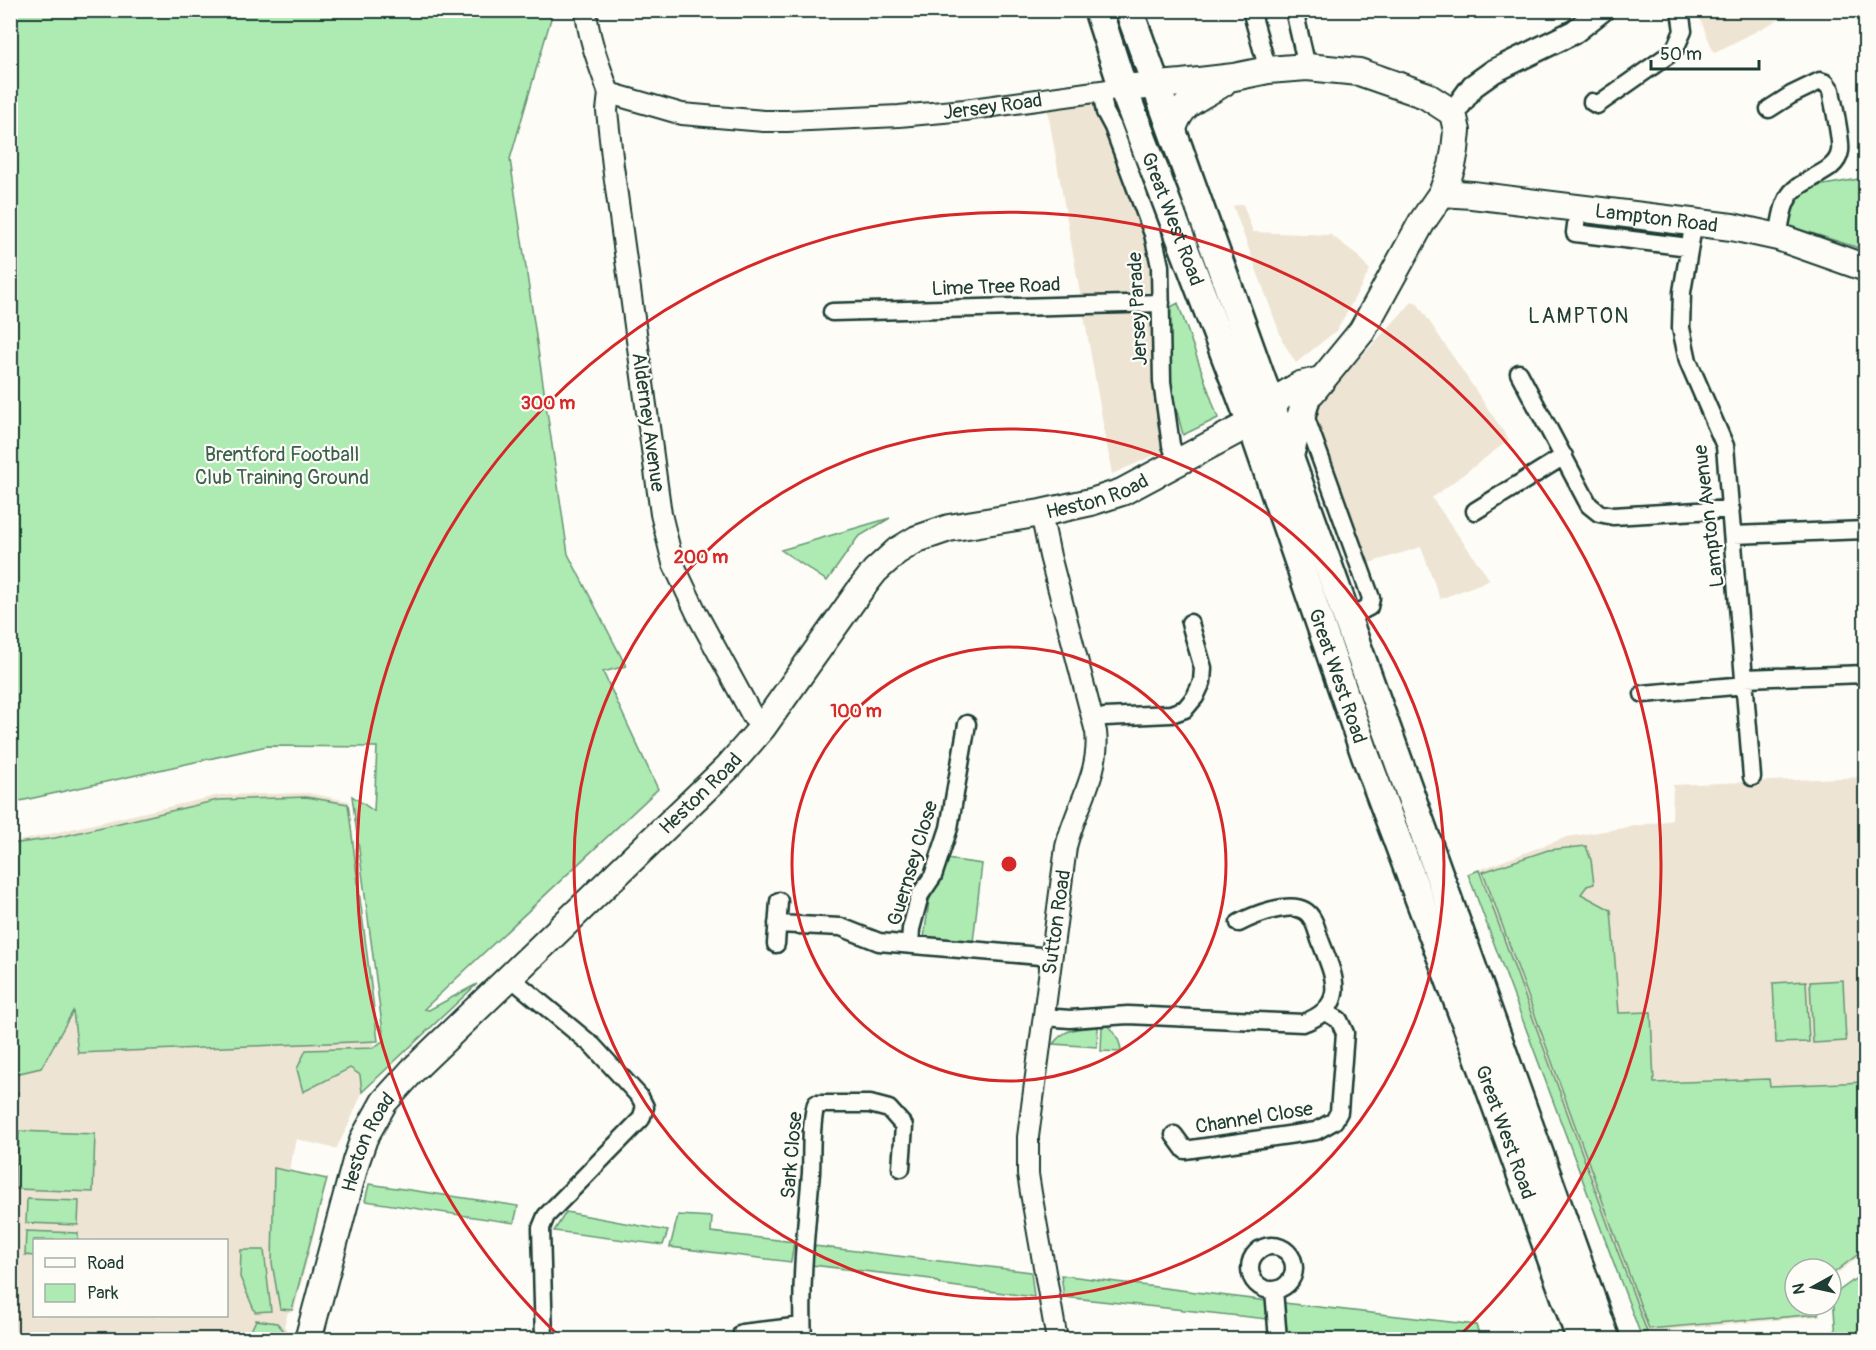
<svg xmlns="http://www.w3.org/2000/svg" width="1876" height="1350" viewBox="0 0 1876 1350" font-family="Pangolin,sans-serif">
	<rect width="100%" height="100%" fill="#fdfcf7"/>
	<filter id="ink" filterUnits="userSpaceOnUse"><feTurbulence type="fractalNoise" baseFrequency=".0167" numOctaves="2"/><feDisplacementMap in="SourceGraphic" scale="12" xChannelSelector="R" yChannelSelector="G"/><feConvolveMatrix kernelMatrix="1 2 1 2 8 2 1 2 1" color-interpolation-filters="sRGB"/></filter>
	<g filter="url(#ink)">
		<path fill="#eee4d3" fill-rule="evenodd" d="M1697,11H1795L1714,53Z
			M1097,99L1146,235L1152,278L1154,356L1164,451L1112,474L1047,107Z
			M1243,204L1253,232L1331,235L1355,253L1370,270L1337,330L1296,363L1283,342L1233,206Z
			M1413,301L1417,303L1509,440L1432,498L1490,580L1440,599L1421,547L1366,564L1313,416L1320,401Z
			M1865,777V1252L1831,1278V1269H1795V1305H1821L1820,1316L1647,1332L1479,870L1567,837L1672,820L1673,785Z
			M308,793L349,801L376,1060L348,1126L336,1149L296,1139L289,1170L328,1178L294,1311L288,1312L284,1326L289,1333L287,1339H11L10,843L220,795ZM34,1240H226V1316H34Z"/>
		<path fill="#adebb2" stroke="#669473" stroke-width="1.5" d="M10,11H555L552,15L510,159L568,554L626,666L603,672L658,789L424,1009L429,1010L477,984L362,1092L360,1075L350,1068L303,1092L297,1069L306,1050L373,1048L384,1040L352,796L374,811L377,747L267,746L11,803Z
			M1865,178V250L1786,225L1794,199L1812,187Z
			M1178,303L1218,418L1183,435L1171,388L1167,356L1171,307Z
			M890,518L858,537L827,581L781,550Z
			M306,797L348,804L378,1041L78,1053L73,1011L41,1068L11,1075V844L55,838L218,800Z
			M1586,846L1591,860L1594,884L1587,886L1581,894L1611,910L1619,1013L1651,1012L1654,1083L1769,1079L1770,1086L1865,1082V1249L1831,1275V1269H1795V1305H1818V1314L1649,1329L1483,872L1548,850Z
			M947,859L982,864L973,942L924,938L929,901Z
			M1479,870L1647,1332L1640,1333L1468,874Z
			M1843,980L1846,1041L1813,1043L1810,982Z
			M1806,981L1809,1042L1776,1043L1773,983Z
			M1102,1026H1109C1115,1032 1121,1043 1121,1052L1101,1051Z
			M1098,1027L1097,1047L1053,1044C1065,1027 1079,1029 1098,1027Z
			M18,1092L11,1284L10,1093Z
			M19,1131L95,1134L93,1192L17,1189Z
			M274,1168L327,1179L292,1310L280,1309L272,1263Z
			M369,1184L518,1206L514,1223L365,1201Z
			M27,1199L79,1201L78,1225L26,1223Z
			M566,1212L668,1231L663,1245L554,1231Z
			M678,1215L712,1217L711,1232L794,1242L791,1262L670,1247Z
			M26,1231L78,1233V1240H34V1256L25,1255Z
			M814,1246L1031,1272L1034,1297L943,1285L931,1279L812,1265Z
			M241,1250H264L271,1311L255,1312L240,1277Z
			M1865,1272V1339H1836L1833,1295Z
			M1061,1275L1267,1301V1319L1064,1297Z
			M1284,1303L1476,1325L1481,1339H1432L1388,1332L1324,1339H1288Z
			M256,1320L277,1323L287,1334L285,1339H247Z"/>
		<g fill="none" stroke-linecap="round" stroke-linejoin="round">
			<defs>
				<path id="minor" d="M1251,10L1268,70
					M1294,10L1307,67
					M1101,90L1105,112L1113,127L1153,234L1160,266L1162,382L1171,445L1178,463
					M1592,102L1597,105L1674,51L1683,31L1680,10
					M1769,109L1791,95L1820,81L1826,83L1831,90C1833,103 1842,140 1840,151C1837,173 1805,177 1792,192C1782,204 1781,223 1778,237
					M1578,209L1575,233L1689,247
					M1694,221L1682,292L1681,328L1688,361L1725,446L1752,777
					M832,312L1161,303
					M1519,373L1589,505L1599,513L1613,516L1731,509
					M1303,410L1371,598L1369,607L1348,618
					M1475,511L1564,456
					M1733,535L1866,530
					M1745,678L1866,674
					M1643,694L1746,685
					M1093,720L1105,717L1171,714L1185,709L1195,697L1202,682L1203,668L1190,623
					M777,924L841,927L879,942L1051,957
					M776,944L779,901
					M910,944L911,929L920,895L933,876L949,828L967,724
					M510,977L593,1046L640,1097L645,1107L641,1119L546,1216L541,1228L544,1340
					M1043,1017L1070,1019L1128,1015L1303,1023C1350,1006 1334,976 1320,940C1317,931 1314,916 1305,911C1289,901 1254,915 1239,923
					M1174,1135L1185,1150L1316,1131L1334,1121L1339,1112L1345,1033L1339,1020L1326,1012
					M1250 1268a22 22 0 1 1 44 0a22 22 0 1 1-44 0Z
					M1274,1290L1278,1340
					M742,1333L802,1326
					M803,1340C800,1283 806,1229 811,1173C812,1150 810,1126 816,1104H870L889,1109L904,1126L901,1168"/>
				<g id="tertiary">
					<path id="s1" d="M586,10C588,38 600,67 609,93L682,114L764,121H787L899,116L965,110L1123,88"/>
					<path d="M609,93L607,111L613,166L661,514L673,563L697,614L753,717L762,728"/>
					<path d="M1041,513L1050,556L1096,732C1101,773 1075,808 1066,847L1028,1137V1174L1031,1193L1057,1340"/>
				</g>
				<path id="secondary" d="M1453,113L1473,86L1494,71L1574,32L1602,10"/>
				<g id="primary">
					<path d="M1123,88L1182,83L1234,77L1268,70L1307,67L1359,72L1425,95L1453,113"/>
					<path d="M1173,129C1182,100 1200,98 1223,83"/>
					<path id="s2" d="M1442,193L1472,195L1732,227L1778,237L1866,268"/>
					<path d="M1312,392L1362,331L1422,222L1442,193L1452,166L1455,150L1457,131L1453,113"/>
					<path id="s3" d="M308,1340L356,1161L364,1138L384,1102L413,1070L728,767L762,728L860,590L875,571L897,551L917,539L949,528L1041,513L1091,502L1122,492L1251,423L1271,410L1279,398L1300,385L1321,380"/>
				</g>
				<g id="trunk">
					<path id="s4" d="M1098,10L1123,88L1251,423L1366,757L1475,1047L1581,1340"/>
					<path d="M1129,10L1606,1340"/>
					<path d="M1289,459C1293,437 1302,418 1306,397"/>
				</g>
			</defs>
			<use href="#minor" stroke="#1f3d34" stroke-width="21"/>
			<use href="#tertiary" stroke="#1f3d34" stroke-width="24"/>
			<use href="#secondary" stroke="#1f3d34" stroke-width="27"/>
			<use href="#primary" stroke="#1f3d34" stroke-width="30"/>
			<use href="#trunk" stroke="#1f3d34" stroke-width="32"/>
			<use href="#minor" stroke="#fdfcf7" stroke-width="16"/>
			<use href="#tertiary" stroke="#fdfcf7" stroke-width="20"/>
			<use href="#secondary" stroke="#fdfcf7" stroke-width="22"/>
			<use href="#primary" stroke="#fdfcf7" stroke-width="26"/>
			<use href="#trunk" stroke="#fdfcf7" stroke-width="27"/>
		</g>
	</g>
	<g fill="none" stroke="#d62828" stroke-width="3">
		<circle cx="1009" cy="864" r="217"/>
		<circle cx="1009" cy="864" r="435"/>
		<path d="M560 1337A652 652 0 1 1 1458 1337"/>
	</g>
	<g text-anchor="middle" stroke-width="4.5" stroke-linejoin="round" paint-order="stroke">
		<g font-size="20" fill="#1f3d34" stroke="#fdfcf7">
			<text dy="7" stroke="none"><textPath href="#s1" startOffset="474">Jersey Road</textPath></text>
			<text dy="7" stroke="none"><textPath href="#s2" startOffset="216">Lampton Road</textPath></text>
			<text dy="7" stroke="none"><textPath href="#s4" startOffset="222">Great West Road</textPath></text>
			<text transform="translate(996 286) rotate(-2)" y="7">Lime Tree Road</text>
			<text transform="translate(1137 309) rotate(-93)" y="7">Jersey Parade</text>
			<text transform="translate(649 422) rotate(82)" y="7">Alderney Avenue</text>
			<text dy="7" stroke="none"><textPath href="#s3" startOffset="1215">Heston Road</textPath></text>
			<text transform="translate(1708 516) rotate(-97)" y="7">Lampton Avenue</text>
			<text dy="7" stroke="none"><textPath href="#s4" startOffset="708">Great West Road</textPath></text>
			<text dy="7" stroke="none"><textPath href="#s3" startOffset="693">Heston Road</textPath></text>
			<text transform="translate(912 863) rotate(-73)" y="7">Guernsey Close</text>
			<text transform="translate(1056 922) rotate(-82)" y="7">Sutton Road</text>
			<text transform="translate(1254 1117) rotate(-9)" y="7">Channel Close</text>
			<text dy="7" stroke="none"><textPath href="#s4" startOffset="1194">Great West Road</textPath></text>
			<text dy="7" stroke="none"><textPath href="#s3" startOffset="207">Heston Road</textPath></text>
			<text transform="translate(791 1155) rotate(-85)" y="7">Sark Close</text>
		</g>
		<g font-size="20" fill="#3b604d" stroke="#fdfcf7">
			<text x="282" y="461">Brentford Football<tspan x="282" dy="23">Club Training Ground</tspan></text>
		</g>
		<g font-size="21" letter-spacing="1.5" fill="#1f3d34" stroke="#fdfcf7">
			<text x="1579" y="323">LAMPTON</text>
		</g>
	</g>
	<circle cx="1009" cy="864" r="9" fill="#d62828" stroke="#fdfcf7" stroke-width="3"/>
	<g font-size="18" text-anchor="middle" font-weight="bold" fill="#d62828" stroke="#fdfcf7" stroke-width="4.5" stroke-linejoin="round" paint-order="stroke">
		<text x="548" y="409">300 m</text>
		<text x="701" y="563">200 m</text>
		<text x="856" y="717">100 m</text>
	</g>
	<rect width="1876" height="1350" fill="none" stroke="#fdfcf7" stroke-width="36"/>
	<rect x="18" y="18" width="1840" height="1314" fill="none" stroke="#1f3d34" stroke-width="2" filter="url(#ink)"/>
	<rect x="33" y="1239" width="195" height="78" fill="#fdfcf7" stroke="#a4b0a9" stroke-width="1.5"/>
	<rect x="45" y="1258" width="30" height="9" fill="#fdfcf7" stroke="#a4b0a9" stroke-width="1.5"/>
	<text x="87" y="1269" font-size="18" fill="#1f3d34">Road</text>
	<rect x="45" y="1284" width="30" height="18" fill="#adebb2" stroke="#a4b0a9" stroke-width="1.5"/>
	<text x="87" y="1299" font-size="18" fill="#1f3d34">Park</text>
	<g transform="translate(1813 1287) rotate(262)"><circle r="28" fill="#fdfcf7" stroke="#a4b0a9" stroke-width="1.5"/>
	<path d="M0-4.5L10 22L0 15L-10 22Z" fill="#1f3d34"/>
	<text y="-9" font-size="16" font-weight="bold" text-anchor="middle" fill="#1f3d34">N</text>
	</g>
	<path d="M1651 60v9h108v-9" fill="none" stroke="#1f3d34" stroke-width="3"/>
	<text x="1660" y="60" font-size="18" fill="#1f3d34" stroke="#fdfcf7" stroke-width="4.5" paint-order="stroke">50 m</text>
</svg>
